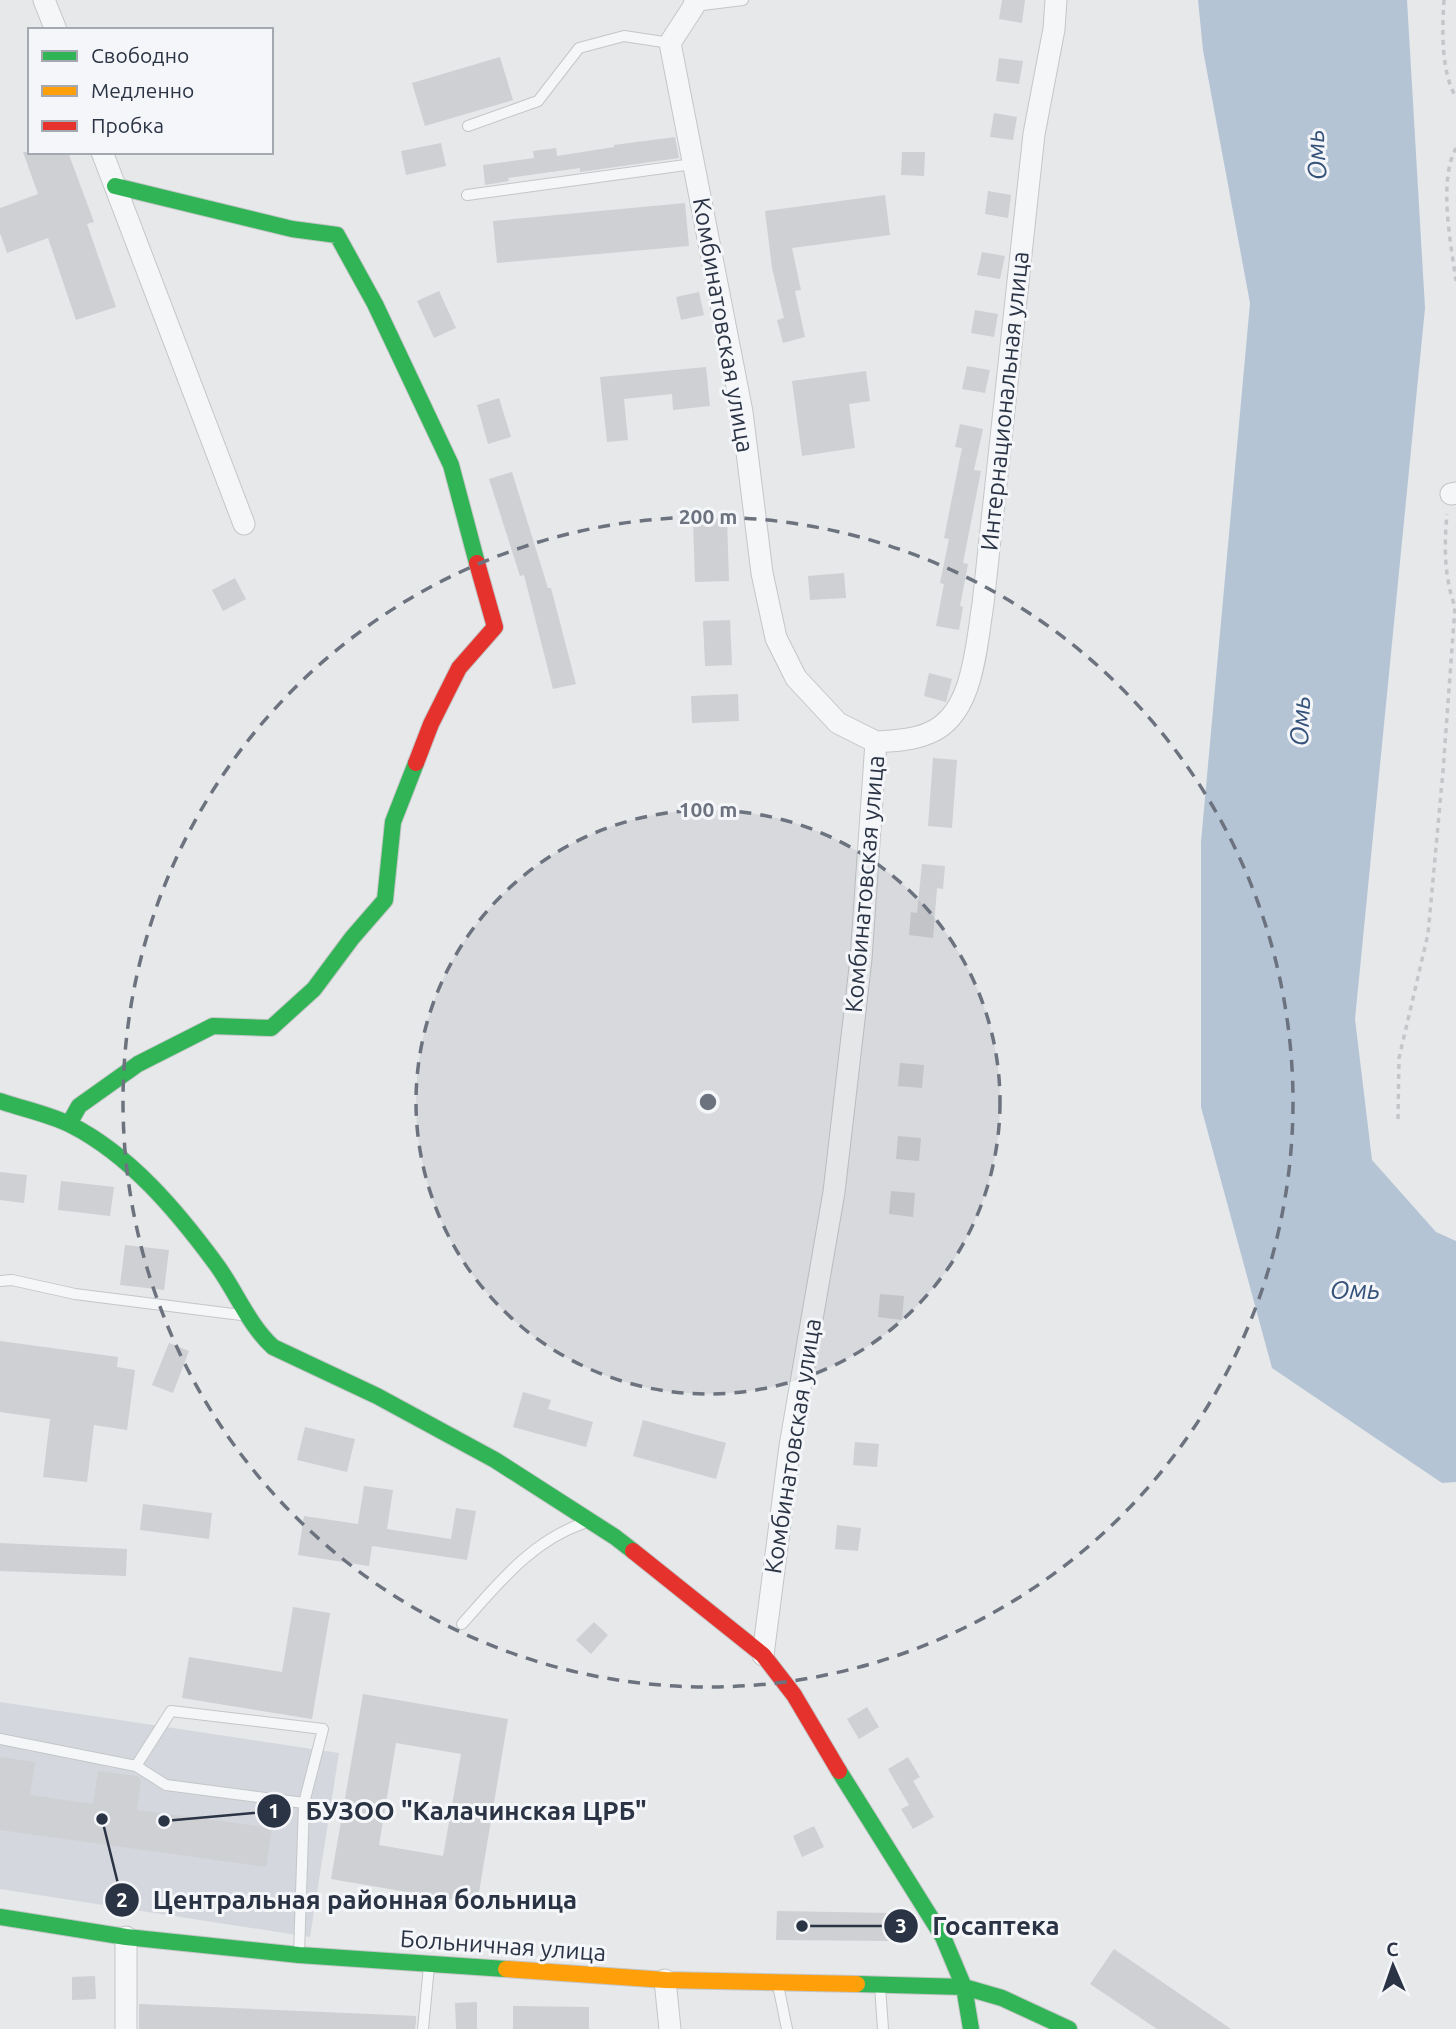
<svg xmlns="http://www.w3.org/2000/svg" width="1456" height="2029" viewBox="0 0 1456 2029" font-family="Ubuntu,sans-serif">
	<rect width="100%" height="100%" fill="#e6e8ea"/>
	<path fill="#d4d7dd" d="M0,1702L339,1753L310,1937L0,1889Z"/>
	<path fill="#b4c4d5" d="M1198,0H1407L1425,308L1355,1019L1372,1160L1436,1232L1456,1241V1482L1442,1483L1272,1368L1201,1107V842L1250,303L1203,50Z"/>
	<path fill="#ced0d3" fill-rule="evenodd" d="M1002,0H1025L1022,23L999,19Z
		M500,57L513,100L425,126L412,83Z
		M999,58L1023,61L1019,84L996,81Z
		M994,113L1017,117L1013,140L990,137Z
		M675,137L679,158L580,172V168L508,178L509,181L485,185L483,165L534,158L533,151L556,148L557,156L614,147V145Z
		M441,143L446,166L406,175L401,151Z
		M23,152H68L94,222L87,224L116,307L76,320L48,238L7,253L0,233V208L38,194Z
		M902,152H925L924,176L901,175Z
		M988,191L1011,195L1008,218L985,214Z
		M885,195L890,235L792,248L801,290L795,291L805,337L783,343L777,320L784,318L772,268L765,211Z
		M685,203L689,246L497,263L493,221Z
		M982,252L1005,256L1000,279L977,275Z
		M439,291L456,328L434,338L417,301Z
		M699,292L704,315L681,320L676,297Z
		M975,310L998,314L994,337L971,333Z
		M967,366L990,370L985,393L962,389Z
		M706,367L710,406L673,410L672,394L624,399L628,440L607,442L600,377Z
		M866,371L870,401L849,404L855,448L802,456L792,381Z
		M499,398L511,437L488,444L477,405Z
		M960,424L983,429L974,470L981,471L963,563L968,564L960,606L963,607L959,630L936,626L944,584L940,583L949,539L944,538L962,448L955,447Z
		M512,472L548,588H551L576,684L553,689L524,575L520,576L489,479Z
		M727,518L729,581L695,582L693,519Z
		M844,573L846,598L810,600L808,576Z
		M235,578L246,599L223,611L212,590Z
		M730,620L732,665L705,666L703,621Z
		M929,673L952,679L946,702L924,696Z
		M738,694L739,721L692,723L691,696Z
		M933,758L957,760L952,828L928,826Z
		M922,864L945,866L943,889L937,888L933,938L909,935L911,912L917,913Z
		M900,1063L924,1065L922,1088L898,1086Z
		M898,1136L921,1138L919,1161L896,1159Z
		M0,1172L27,1175L24,1203L0,1200Z
		M61,1181L114,1187L110,1216L58,1210Z
		M891,1191L915,1193L913,1217L889,1214Z
		M125,1245L169,1250L164,1290L120,1285Z
		M880,1294L904,1296L902,1320L878,1317Z
		M0,1341L118,1357L117,1367L135,1370L127,1430L94,1425L87,1482L43,1477L50,1419L0,1412Z
		M169,1343L189,1351L173,1393L152,1385Z
		M523,1392L551,1400L548,1409L593,1422L586,1447L513,1427Z
		M643,1420L726,1443L716,1479L633,1456Z
		M305,1427L355,1439L347,1472L297,1460Z
		M855,1442L879,1444L877,1467L853,1465Z
		M364,1486L393,1490L387,1529L451,1539L456,1508L476,1511L467,1560L372,1546L369,1566L298,1555L304,1516L358,1524Z
		M143,1504L212,1513L209,1539L140,1530Z
		M837,1525L861,1528L858,1551L835,1549Z
		M0,1543L127,1549L126,1576L0,1571Z
		M293,1607L330,1613L312,1719L182,1698L189,1657L282,1672Z
		M594,1622L608,1635L591,1654L576,1640Z
		M363,1694L508,1719L477,1904L331,1879ZM396,1743L461,1754L443,1856L379,1845Z
		M867,1707L879,1727L859,1739L847,1719Z
		M0,1757L35,1762L30,1795L93,1804L98,1771L137,1776L141,1779L137,1810L272,1828L266,1867L0,1830Z
		M908,1757L920,1777L913,1781L934,1817L913,1829L901,1809L909,1805L888,1769Z
		M814,1826L824,1847L802,1857L793,1836Z
		M777,1911L892,1913V1941L776,1940Z
		M1114,1949L1231,2029H1157L1090,1984Z
		M95,1976L96,1999L72,2000V1977Z
		M477,2002V2029H456L455,2003Z
		M139,2004L416,2016V2022L415,2029H139Z
		M513,2006L589,2007V2029H513Z"/>
	<g fill="none" stroke-linecap="round" stroke-linejoin="round">
		<defs>
			<path id="lane" d="M694,6L743,0
				M468,126L538,101L579,48L624,36L670,43
				M467,195L693,164
				M0,1281L12,1280L75,1294L241,1315
				M462,1624C498,1584 531,1541 584,1523
				M0,1739L136,1766L166,1785L304,1803
				M136,1766L171,1711L323,1729L304,1803L299,1954
				M778,1985L787,2029
				M880,1986L883,2029
				M423,2029L429,1966"/>
			<path id="street" d="M44,0L56,30
				M695,0L694,6L670,43L742,412L762,573L776,638L796,678L838,723L876,742
				M102,152L244,524
				M1451,494L1456,493
				M876,742C894,741 913,740 929,733C974,715 976,645 983,604L1034,134L1054,29L1056,0
				M763,1655L790,1446L834,1192L861,959L876,742
				M665,1980L670,2029
				M126,2029V1937"/>
			<path id="fast" d="M115,186L292,229L337,235L375,304L451,465L477,563
				M0,1101C23,1109 49,1114 71,1125C130,1155 177,1211 216,1264C236,1291 248,1324 273,1347L377,1396L495,1460L615,1537L633,1551
				M69,1124L79,1106L138,1064L213,1026L271,1028L314,989L352,938L385,900L393,822L416,763
				M839,1771L943,1937L964,1987L971,2029
				M0,1917L126,1937L299,1955L506,1969
				M857,1984L964,1987L1002,1998L1069,2029"/>
			<path id="slow" d="M506,1969L665,1980L857,1984"/>
			<path id="jam" d="M416,763L431,724L459,668L495,627L477,563
				M633,1551L763,1655L794,1695L839,1771"/>
		</defs>
		<use href="#lane" stroke="#c4c6c8" stroke-width="12"/>
		<use href="#street" stroke="#c4c6c8" stroke-width="23"/>
		<use href="#fast" stroke="#c4c6c8" stroke-width="18"/>
		<use href="#slow" stroke="#c4c6c8" stroke-width="18"/>
		<use href="#jam" stroke="#c4c6c8" stroke-width="18"/>
		<path stroke="#c5c6ca" stroke-width="3.5" stroke-dasharray="5 5" stroke-linecap="butt" d="M1444,0C1442,29 1441,73 1456,97
			M1456,148C1438,181 1451,244 1456,281
			M1398,1119L1399,1058L1428,934L1443,771L1455,607C1444,576 1444,546 1447,514"/>
		<use href="#lane" stroke="#f5f6f7" stroke-width="10"/>
		<use href="#street" stroke="#f5f6f7" stroke-width="21"/>
		<use href="#fast" stroke="#30b455" stroke-width="16"/>
		<use href="#slow" stroke="#ff9f0a" stroke-width="16"/>
		<use href="#jam" stroke="#e5322d" stroke-width="16"/>
	</g>
	<circle cx="708" cy="1102" r="292" fill="#6c737f" fill-opacity=".12"/>
	<g fill="none" stroke="#6c737f" stroke-width="3.5" stroke-dasharray="12 9">
		<circle cx="708" cy="1102" r="292"/>
		<circle cx="708" cy="1102" r="585"/>
	</g>
	<g text-anchor="middle" stroke-width="6" stroke-linejoin="round" paint-order="stroke">
		<g font-size="24" fill="#2b3445" stroke="#f4f6f9">
			<text transform="translate(723 325) rotate(80)" y="8">Комбинатовская улица</text>
			<text transform="translate(1005 401) rotate(-84)" y="8">Интернациональная улица</text>
			<text transform="translate(865 884) rotate(-85)" y="8">Комбинатовская улица</text>
			<text transform="translate(793 1446) rotate(-81)" y="8">Комбинатовская улица</text>
			<text transform="translate(503 1946) rotate(4)" y="8">Больничная улица</text>
		</g>
		<g font-size="26" font-style="italic" fill="#34527a" stroke="#f4f6f9">
			<text transform="translate(1316 155) rotate(-94)" y="9">Омь</text>
			<text transform="translate(1300 721) rotate(-87)" y="9">Омь</text>
			<text x="1355" y="1299">Омь</text>
		</g>
	</g>
	<circle cx="708" cy="1102" r="10" fill="#6c737f" stroke="#f4f6f9" stroke-width="3.5"/>
	<g font-size="21" text-anchor="middle" font-weight="bold" fill="#6c737f" stroke="#f4f6f9" stroke-width="6" stroke-linejoin="round" paint-order="stroke">
		<text x="708" y="524">200 m</text>
		<text x="708" y="817">100 m</text>
	</g>
	<path fill="none" stroke="#2b3445" stroke-width="2.5" d="M164 1821L274 1811M102 1819L122 1900M802 1926L901 1926"/>
	<g fill="#2b3445" stroke="#f4f6f9" stroke-width="2.5">
		<circle cx="164" cy="1821" r="7"/>
		<circle cx="102" cy="1819" r="7"/>
		<circle cx="802" cy="1926" r="7"/>
		<circle cx="274" cy="1811" r="18"/>
		<circle cx="122" cy="1900" r="18"/>
		<circle cx="901" cy="1926" r="18"/>
	</g>
	<g font-size="21" text-anchor="middle" font-weight="bold" fill="#fff">
		<text x="274" y="1818">1</text>
		<text x="122" y="1907">2</text>
		<text x="901" y="1933">3</text>
	</g>
	<g font-size="26" text-anchor="middle" font-weight="bold" fill="#2b3445" stroke="#f4f6f9" stroke-width="6" stroke-linejoin="round" paint-order="stroke">
		<text x="476" y="1820">БУЗОО "Калачинская ЦРБ"</text>
		<text x="365" y="1909">Центральная районная больница</text>
		<text x="996" y="1935">Госаптека</text>
	</g>
	<rect x="28" y="28" width="245" height="126" fill="#f4f6f9" stroke="#a4a8b1" stroke-width="2"/>
	<rect x="42" y="51" width="35" height="10" fill="#30b455" stroke="#a4a8b1" stroke-width="2"/>
	<text x="91" y="63" font-size="21" fill="#2b3445">Свободно</text>
	<rect x="42" y="86" width="35" height="10" fill="#ff9f0a" stroke="#a4a8b1" stroke-width="2"/>
	<text x="91" y="98" font-size="21" fill="#2b3445">Медленно</text>
	<rect x="42" y="121" width="35" height="10" fill="#e5322d" stroke="#a4a8b1" stroke-width="2"/>
	<text x="91" y="133" font-size="21" fill="#2b3445">Пробка</text>
	<g transform="translate(1393 1966) rotate(358)" stroke="#f4f6f9" stroke-width="5" paint-order="stroke">
	<path d="M0-5L12 26L0 18L-12 26Z" fill="#2b3445"/>
	<text y="-10" font-size="19" font-weight="bold" text-anchor="middle" fill="#2b3445">С</text>
	</g>
</svg>
